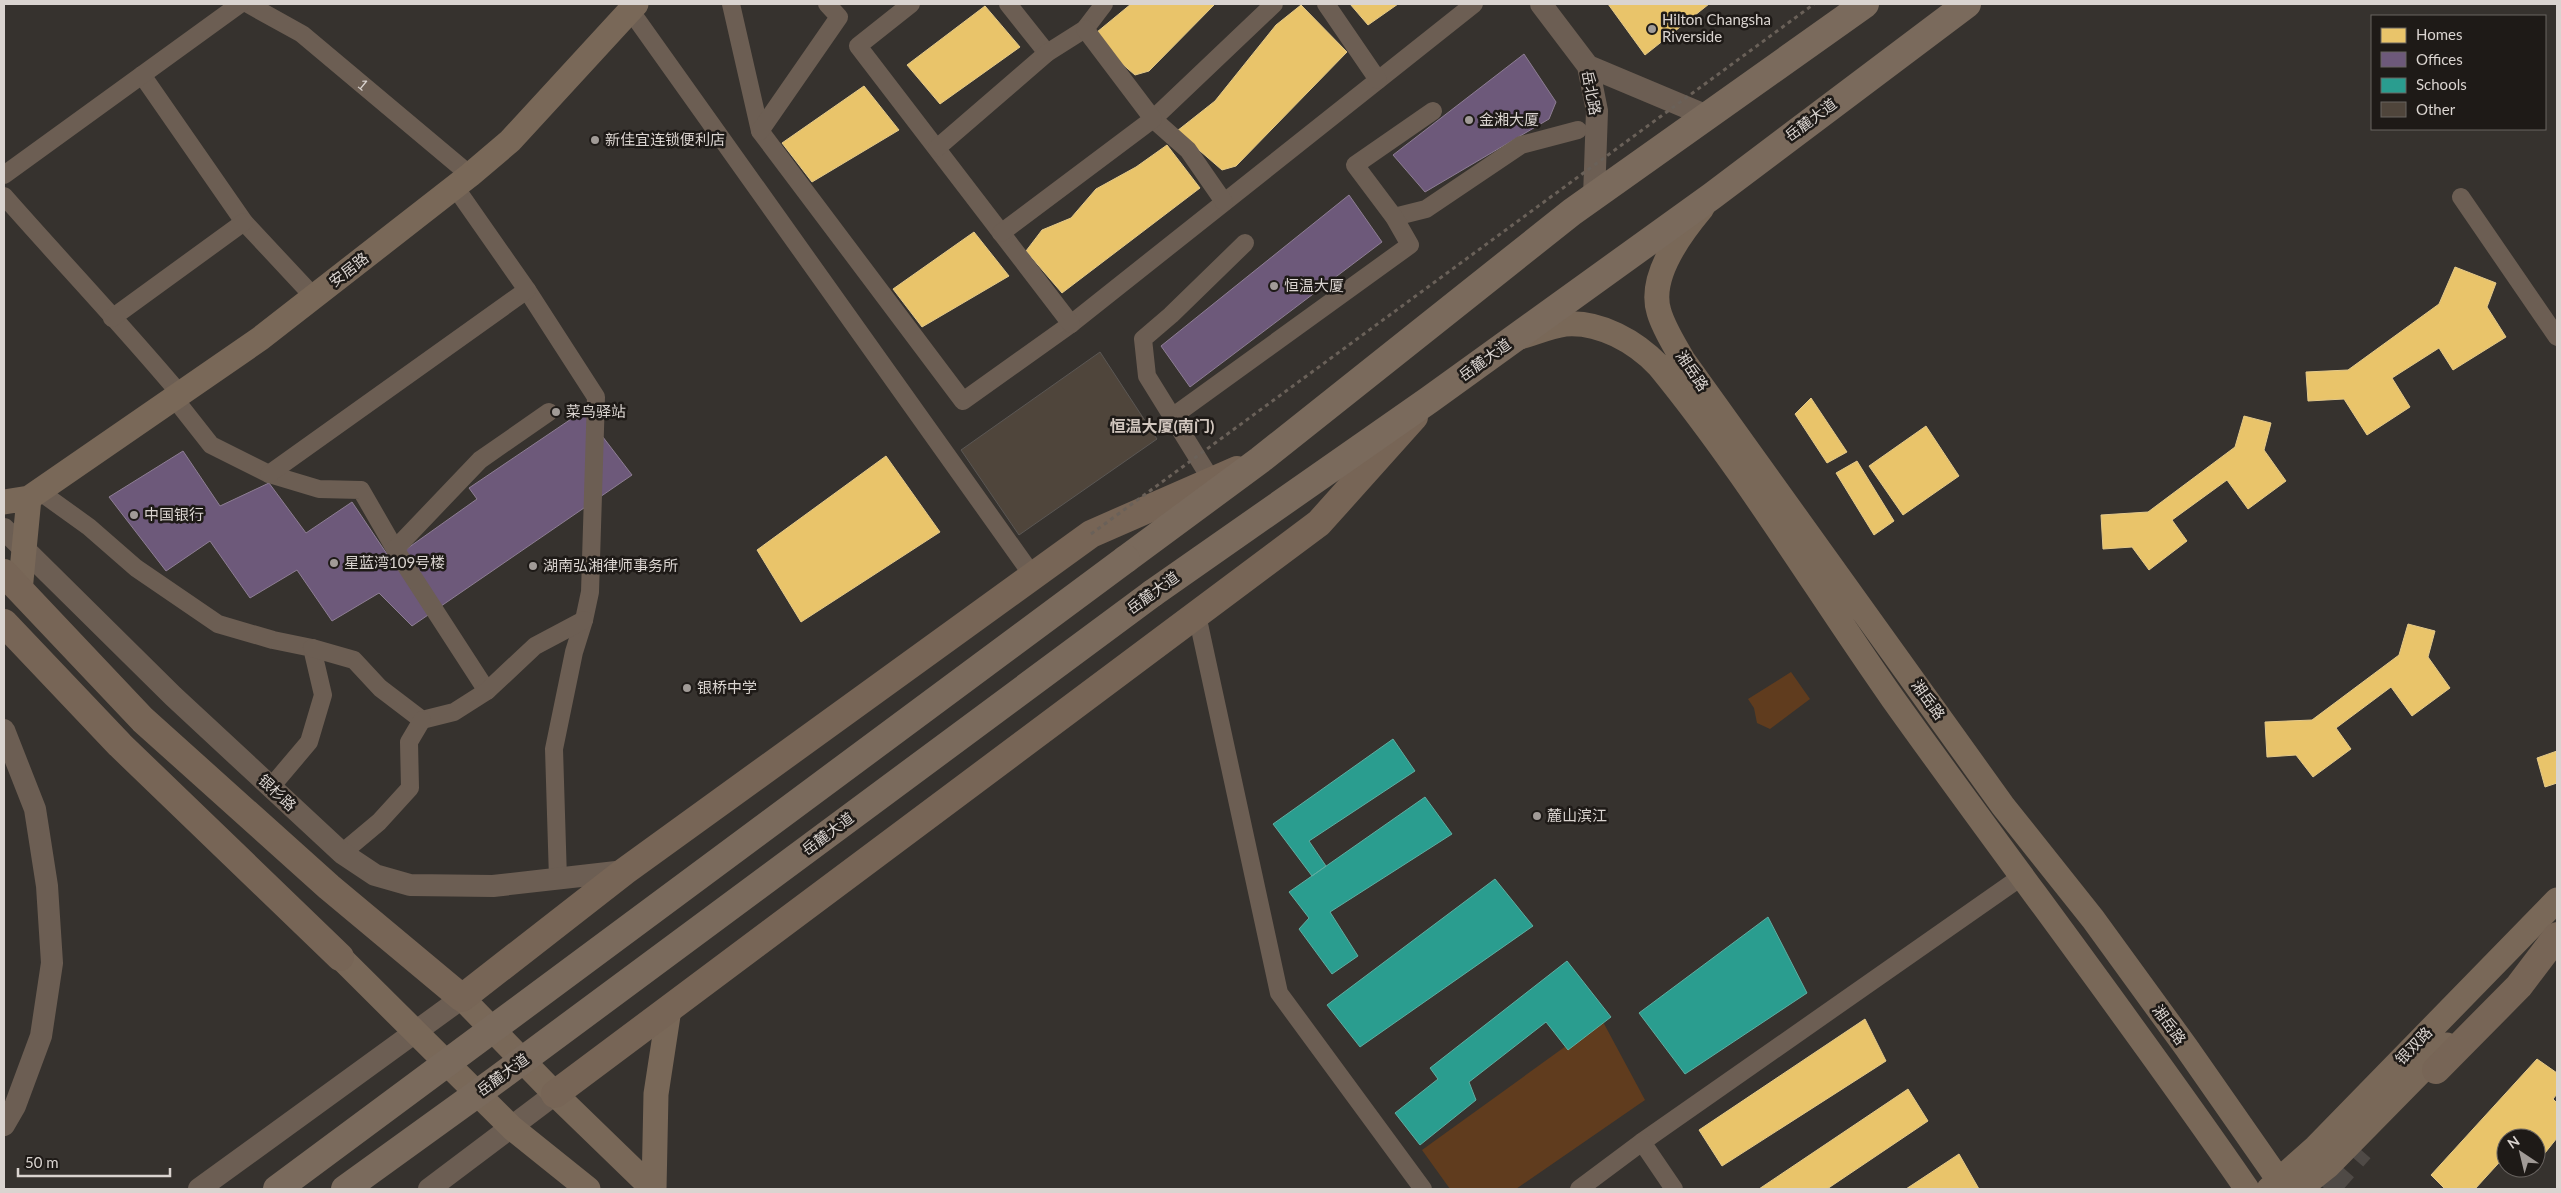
<svg xmlns="http://www.w3.org/2000/svg" width="2561" height="1193" viewBox="0 0 2561 1193" font-family="Lato,'Noto Sans SC',sans-serif">
	<rect width="100%" height="100%" fill="#36322e"/>
	<path fill="#603c1e" d="M1791,672L1810,699L1770,729L1757,723L1754,708L1748,699Z
		M1602,1020L1645,1100L1516,1189H1450L1422,1150Z"/>
	<path fill="#e9c46a" stroke="#e4c989" d="M1131,4H1215L1149,71L1135,75L1091,37Z
		M1350,4H1398L1368,25Z
		M1608,4H1709L1645,55Z
		M1301,5L1347,52L1236,166L1222,170L1177,131L1215,101L1276,25Z
		M985,6L1020,47L940,104L907,65Z
		M864,86L899,130L812,182L782,143Z
		M1167,145L1200,188L1062,293L1026,251L1042,230L1071,218L1096,189L1136,167Z
		M974,232L1009,276L922,327L893,289Z
		M2455,267L2496,283L2487,307L2506,337L2453,370L2439,348L2392,378L2410,407L2367,435L2344,399L2308,401L2306,372L2348,370L2439,304Z
		M1811,398L1847,452L1827,463L1795,414Z
		M2244,416L2271,423L2264,450L2286,481L2248,509L2227,480L2172,520L2187,541L2149,570L2132,547L2103,549L2101,515L2148,512L2235,447Z
		M1926,426L1959,476L1903,515L1869,466Z
		M886,456L940,532L801,622L757,550Z
		M1857,461L1894,521L1874,535L1836,473Z
		M2408,624L2435,631L2428,657L2450,688L2412,716L2391,687L2336,728L2351,749L2313,777L2296,755L2267,757L2265,722L2312,720L2399,655Z
		M2557,751V783L2545,787L2537,758Z
		M1865,1019L1886,1061L1722,1166L1699,1130Z
		M2537,1059L2557,1073V1094L2553,1099L2557,1103V1138L2541,1158L2536,1154V1138H2506V1155L2475,1189H2445L2431,1175Z
		M1908,1089L1928,1121L1827,1189H1759Z
		M1959,1154L1979,1189H1906Z"/>
	<path fill="#6d597a" stroke="#8e7e94" d="M1524,54L1556,102L1549,119L1425,192L1393,155Z
		M1349,195L1382,242L1190,387L1161,346Z
		M583,411L632,475L412,626L379,593L332,621L297,570L250,598L210,541L166,571L109,497L183,451L220,506L269,483L306,533L352,502L391,560L477,499L469,488Z"/>
	<path fill="#2a9d8f" stroke="#5faea2" d="M1393,739L1415,771L1309,841L1326,866L1312,876L1273,824Z
		M1425,797L1452,834L1330,912L1358,956L1332,974L1299,929L1309,918L1289,892Z
		M1495,879L1533,926L1360,1047L1327,1005Z
		M1768,917L1807,993L1685,1074L1639,1013Z
		M1567,961L1611,1017L1568,1050L1546,1022L1469,1082L1476,1100L1420,1145L1395,1113L1438,1079L1430,1068Z"/>
	<path fill="#4f453b" stroke="#5b5754" d="M1100,352L1157,439L1019,535L961,450Z"/>
	<g fill="none" stroke-linecap="round" stroke-linejoin="round">
		<path stroke="#4f4a46" stroke-width="28" stroke-dasharray="28 14" stroke-linecap="butt" d="M2325,1189L2360,1149"/>
		<g stroke="#6c5e53" stroke-width="18">
			<path id="s1" d="M248,4L302,34L470,175"/>
			<path d="M731,4L760,131L963,401L1071,324L1474,4"/>
			<path d="M911,4L858,46L1071,324"/>
			<path d="M1008,4L1047,53"/>
			<path d="M1326,4L1378,80"/>
			<path d="M630,10L1033,576"/>
			<path d="M142,75L244,222L314,297"/>
			<path d="M760,131L839,17L827,4"/>
			<path d="M937,148L1047,53L1085,29L1104,4"/>
			<path d="M4,175L240,4"/>
			<path d="M4,196C62,262 123,326 180,394"/>
			<path d="M2461,197L2557,337"/>
			<path d="M1224,202L1188,150L1153,119L1274,4"/>
			<path d="M1394,217L1426,209L1521,145L1578,130"/>
			<path d="M1001,233L1153,119L1085,29"/>
			<path d="M527,290L596,397L590,592L584,620L574,652L554,749L558,879"/>
			<path d="M112,318L244,222"/>
			<path d="M174,398L211,445L269,474L319,489L361,490L395,549L487,691"/>
			<path d="M1172,417L1410,245L1394,217L1355,165L1433,111"/>
			<path d="M269,474L527,290L455,187"/>
			<path d="M1212,481L1147,376L1143,339L1171,315L1245,243"/>
			<path d="M39,491L89,527L136,568L218,624L273,640L312,648L323,695L309,742L271,787"/>
			<path d="M395,549L480,460L549,412"/>
			<path d="M1197,615L1279,993L1423,1189"/>
			<path d="M312,648L354,660L380,688L422,720L454,712L487,691L535,646L584,620"/>
			<path d="M342,853L379,822L410,788L409,742L422,720"/>
			<path d="M1642,1142L2021,877"/>
			<path d="M1579,1189L1642,1142L1674,1189"/>
		</g>
		<path stroke="#6c5e53" stroke-width="22" d="M1541,4L1588,66L1597,111L1594,197
			M1588,66L1707,116
			M4,529L173,696L342,853L375,875L410,885L493,886L625,871
			M4,730L35,809L47,886L52,963L41,1036L15,1106L4,1125
			M199,1189L462,998
			M429,1189L555,1094"/>
		<path stroke="#796858" stroke-width="25" d="M1702,208C1681,233 1648,277 1659,312C1664,329 1674,344 1683,360L2003,806L2093,919L2186,1047L2285,1189
			M1520,337C1534,333 1550,326 1565,324C1600,321 1636,342 1659,366C1745,471 1815,588 1893,699C2010,863 2133,1023 2247,1189
			M4,502L29,498L261,338L470,175L510,141L636,4
			M20,591L29,498
			M340,957L512,1128L588,1189
			M462,998L555,1094L653,1189
			M654,1189L656,1094L669,1009
			M2269,1189L2316,1147L2557,900
			M2299,1189L2328,1166L2447,1045"/>
		<path stroke="#776556" stroke-width="28" d="M4,573L143,720L329,887L462,998L625,871L1091,534L1237,470
			M4,623L120,745L340,957
			M2436,1070L2519,986L2557,936
			M555,1094L1319,523L1414,417"/>
		<path stroke="#7a6a5c" stroke-width="28" d="M1126,559L1260,460L1572,212L1865,4
			M1153,593L1429,400L1712,196L1967,4"/>
		<path stroke="#6a6159" stroke-width="3" stroke-dasharray="4 4" stroke-linecap="butt" d="M1091,534L1814,4"/>
		<path stroke="#7a6a5c" stroke-width="28" d="M277,1189L1126,559
			M345,1189L496,1080L1153,593"/>
	</g>
	<g fill="#a19b97" stroke="#1e1a17" stroke-width="2">
		<circle cx="1652" cy="29" r="5"/>
		<circle cx="1469" cy="120" r="5"/>
		<circle cx="595" cy="140" r="5"/>
		<circle cx="1274" cy="286" r="5"/>
		<circle cx="556" cy="412" r="5"/>
		<circle cx="134" cy="515" r="5"/>
		<circle cx="334" cy="563" r="5"/>
		<circle cx="533" cy="566" r="5"/>
		<circle cx="687" cy="688" r="5"/>
		<circle cx="1537" cy="816" r="5"/>
	</g>
	<g text-anchor="middle" stroke-width="5" stroke-linejoin="round" paint-order="stroke">
		<g font-size="15" fill="#dad4d0" stroke="#1e1a17" text-anchor="start">
			<text x="1662" y="25">Hilton Changsha<tspan x="1662" dy="17">Riverside</tspan></text>
			<text x="1479" y="125">金湘大厦</text>
			<text x="605" y="145">新佳宜连锁便利店</text>
			<text x="1284" y="291">恒温大厦</text>
			<text x="566" y="417">菜鸟驿站</text>
			<text x="144" y="520">中国银行</text>
			<text x="344" y="568">星蓝湾109号楼</text>
			<text x="543" y="571">湖南弘湘律师事务所</text>
			<text x="697" y="693">银桥中学</text>
			<text x="1547" y="821">麓山滨江</text>
		</g>
		<g font-size="15" fill="#dad4d0" stroke="#1e1a17">
			<text dy="5" stroke="none"><textPath href="#s1" startOffset="141">1</textPath></text>
			<text transform="translate(1591 93) rotate(79)" y="5">岳北路</text>
			<text transform="translate(1811 120) rotate(-37)" y="5">岳麓大道</text>
			<text transform="translate(349 270) rotate(-38)" y="5">安居路</text>
			<text transform="translate(1485 360) rotate(-36)" y="5">岳麓大道</text>
			<text transform="translate(1692 371) rotate(56)" y="5">湘岳路</text>
			<text transform="translate(1153 593) rotate(-36)" y="5">岳麓大道</text>
			<text transform="translate(1928 700) rotate(54)" y="5">湘岳路</text>
			<text transform="translate(277 793) rotate(43)" y="5">银杉路</text>
			<text transform="translate(828 834) rotate(-37)" y="5">岳麓大道</text>
			<text transform="translate(2169 1025) rotate(54)" y="5">湘岳路</text>
			<text transform="translate(2414 1046) rotate(-46)" y="5">银双路</text>
			<text transform="translate(503 1075) rotate(-36)" y="5">岳麓大道</text>
		</g>
		<g font-size="16" font-weight="bold" fill="#d1c6be" stroke="#1e1a17">
			<text x="1162" y="432">恒温大厦(南门)</text>
		</g>
	</g>
	<rect width="2561" height="1193" fill="none" stroke="#dad4d0" stroke-width="10"/>
	<rect x="2371" y="15" width="175" height="115" fill="#1e1a17" stroke="#696461"/>
	<rect x="2381" y="28" width="25" height="15" fill="#e9c46a" stroke="#696461"/>
	<text x="2416" y="40" font-size="15" fill="#dad4d0">Homes</text>
	<rect x="2381" y="52" width="25" height="15" fill="#6d597a" stroke="#696461"/>
	<text x="2416" y="65" font-size="15" fill="#dad4d0">Offices</text>
	<rect x="2381" y="78" width="25" height="15" fill="#2a9d8f" stroke="#696461"/>
	<text x="2416" y="90" font-size="15" fill="#dad4d0">Schools</text>
	<rect x="2381" y="102" width="25" height="15" fill="#4f453b" stroke="#696461"/>
	<text x="2416" y="115" font-size="15" fill="#dad4d0">Other</text>
	<g transform="translate(2521 1153) rotate(325)"><circle r="24" fill="#1e1a17" stroke="#696461"/>
	<path d="M0-4L9 19L0 12L-9 19Z" fill="#a19b97"/>
	<text y="-8" font-size="14" font-weight="bold" text-anchor="middle" fill="#dad4d0">N</text>
	</g>
	<path d="M18 1168v8h152v-8" fill="none" stroke="#dad4d0" stroke-width="2.5"/>
	<text x="25" y="1168" font-size="15" fill="#dad4d0" stroke="#1e1a17" stroke-width="4" paint-order="stroke">50 m</text>
</svg>
